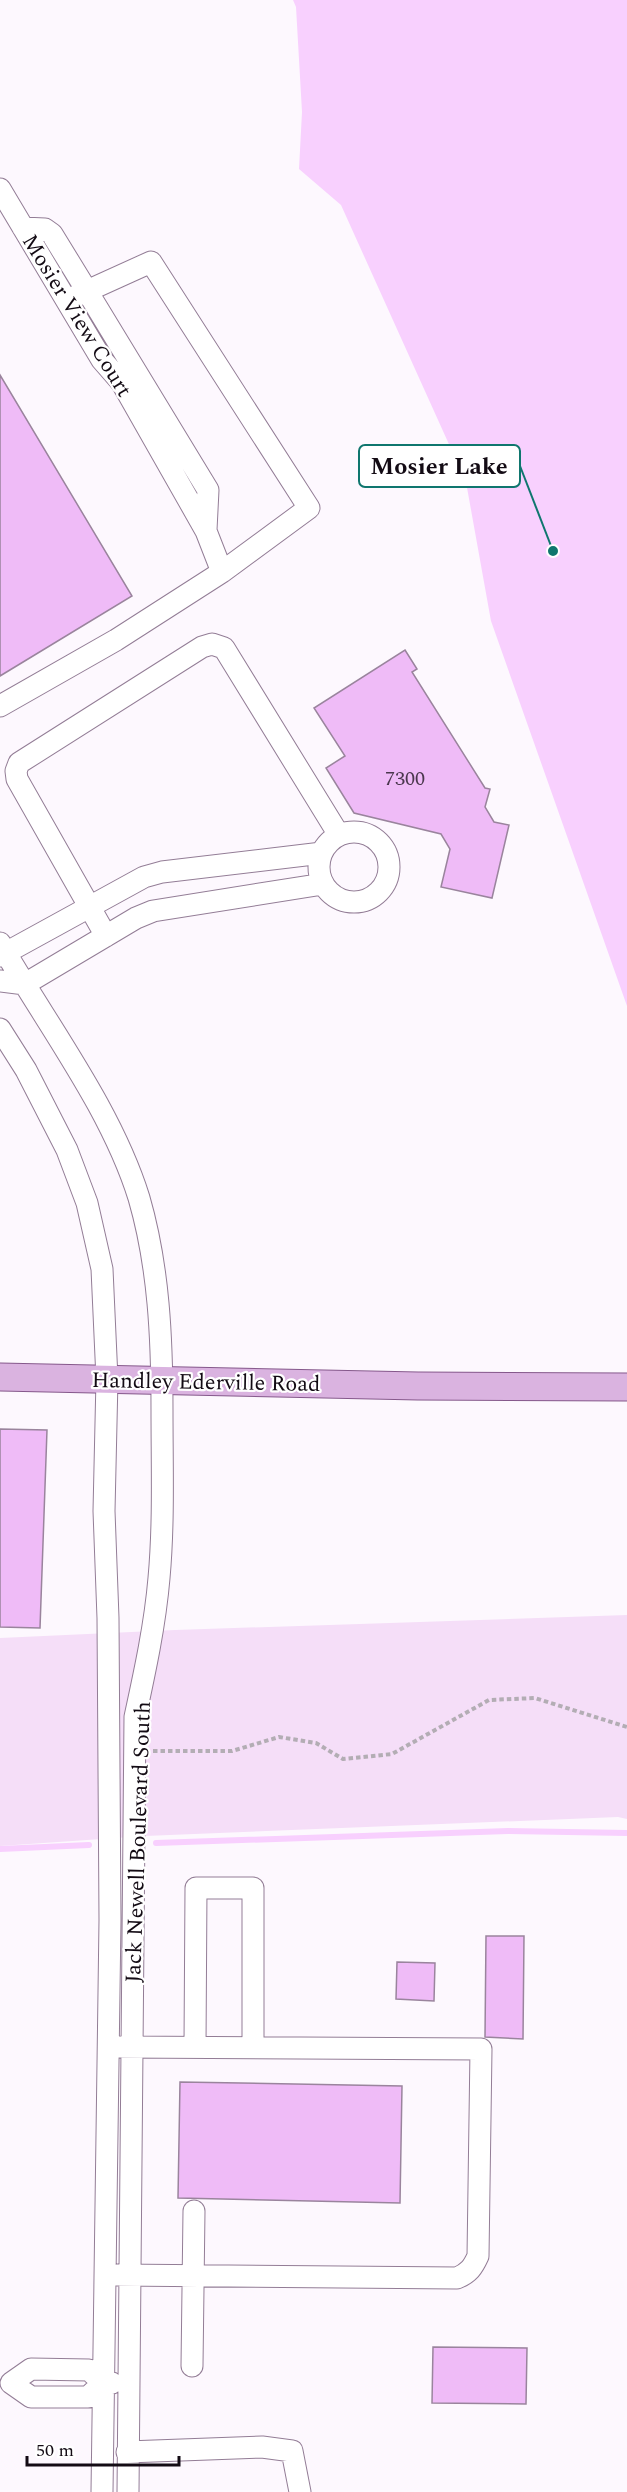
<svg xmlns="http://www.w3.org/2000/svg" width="627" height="2492" viewBox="0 0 627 2492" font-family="Spectral,serif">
	<rect width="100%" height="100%" fill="#fdf8fe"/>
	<path fill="#f5def8" d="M627,1615V1819L618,1817L145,1836L0,1846V1638L175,1630Z"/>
	<path fill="#f8d0fe" d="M293,0H627V1006L491,621L466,482L341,205L299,169L302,112L296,7Z"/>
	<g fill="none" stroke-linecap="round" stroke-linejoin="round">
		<path stroke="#f8d0fe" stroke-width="6" d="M156,1843L508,1831L627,1833
			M0,1849L89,1845"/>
	</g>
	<path fill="#efbbf7" stroke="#9a849d" stroke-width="1.5" d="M0,375L132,596L0,676Z
		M405,650L417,669L412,672L485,788L490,789L485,807L494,822L509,825L492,898L441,887L450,849L441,834L354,813L326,768L345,756L314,708Z
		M0,1429L47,1430L40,1628L0,1627Z
		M486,1936H524L523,2039L485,2037Z
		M397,1962L435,1963L434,2001L396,1999Z
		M180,2082L402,2086L400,2203L178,2198Z
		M433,2347L527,2348L526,2404L432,2403Z"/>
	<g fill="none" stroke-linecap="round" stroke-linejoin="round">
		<defs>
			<path id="minor" d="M0,189L102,360L122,383L206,531L222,572L116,640L0,706
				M23,228L45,229L52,234L87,291L151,262L309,508L222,572
				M74,297L87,291L208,490L206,530
				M319 867a35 35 0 1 1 70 0a35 35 0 1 1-70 0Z
				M106,936L17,779L16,771L19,763L202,647L212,644L224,648L339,835
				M0,943C47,1025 111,1108 139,1198C159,1267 162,1339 162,1410C162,1466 164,1523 159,1578C155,1625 145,1671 135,1717L128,2492
				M0,956L144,877L162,872L322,853
				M0,981L25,984L136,918L153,911L323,884
				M0,1029L26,1070L67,1150L87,1203L102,1269L107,1379L104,1511L108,1618L110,1920L102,2492
				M195,2046L196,1888H253V2046
				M117,2275L457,2278C469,2273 473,2267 478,2256L481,2049L119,2047
				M192,2366L194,2211
				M103,2383L89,2370L31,2369L11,2383L31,2397H88L103,2383H112
				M127,2452L262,2447L292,2451L300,2492"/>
			<path id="major" d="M0,1377L418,1386L627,1387"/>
		</defs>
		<use href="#minor" stroke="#937d96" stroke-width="23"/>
		<use href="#major" stroke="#85588b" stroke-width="29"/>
		<path stroke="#b3adb4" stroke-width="4" stroke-dasharray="4.5 3" stroke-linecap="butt" d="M153,1751H232L279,1737L316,1743L343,1759L392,1754L489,1700L535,1698L627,1727"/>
		<use href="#minor" stroke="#fff" stroke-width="21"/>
		<use href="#major" stroke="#dab3e0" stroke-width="27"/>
	</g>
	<g text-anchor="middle" stroke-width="4.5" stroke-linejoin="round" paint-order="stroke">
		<g font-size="20" fill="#4a374d">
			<text x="405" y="785">7300</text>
		</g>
		<g font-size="22" fill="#130b14" stroke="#fff">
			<text transform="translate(78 315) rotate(58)" y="8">Mosier View Court</text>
			<text transform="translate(206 1381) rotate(1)" y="8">Handley Ederville Road</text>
			<text transform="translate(137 1842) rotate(-88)" y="8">Jack Newell Boulevard South</text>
		</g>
	</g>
	<path fill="none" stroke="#0f766e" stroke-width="2" d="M553 551L520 466"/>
	<circle fill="#0f766e" stroke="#fff" stroke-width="2" cx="553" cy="551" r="6"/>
	<rect fill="#fff" stroke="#0f766e" stroke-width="2" x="359" y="445" width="161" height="42" rx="6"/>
	<g font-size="24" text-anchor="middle" font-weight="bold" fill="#130b14">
		<text x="439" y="474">Mosier Lake</text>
	</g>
	<path d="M27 2456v9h152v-9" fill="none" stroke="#130b14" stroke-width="3"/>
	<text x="36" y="2456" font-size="18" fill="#130b14" stroke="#ffffff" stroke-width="4.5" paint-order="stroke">50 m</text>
</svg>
